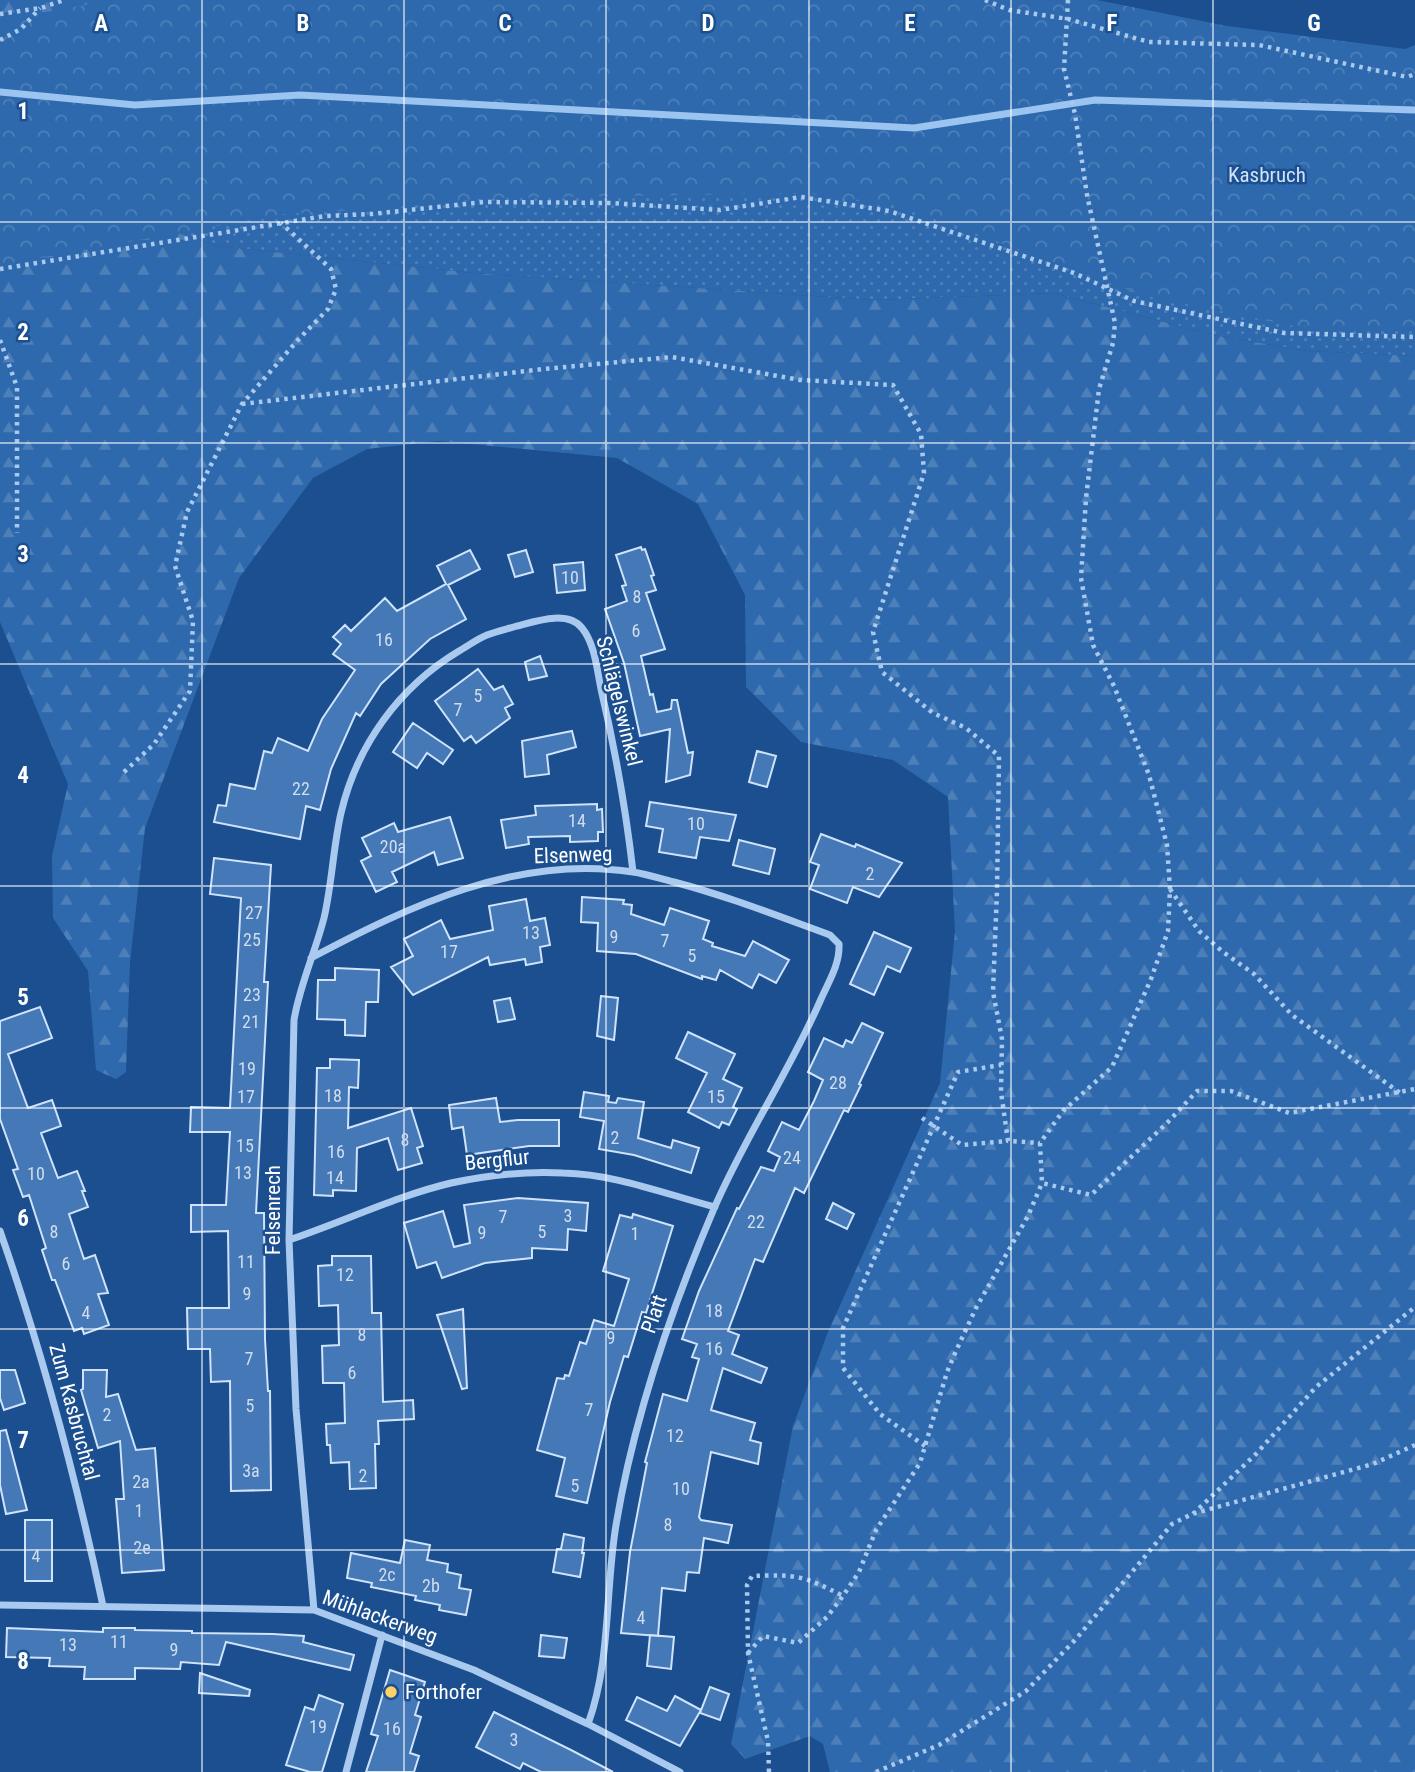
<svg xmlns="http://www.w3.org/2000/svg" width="1415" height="1772" viewBox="0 0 1415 1772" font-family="'Roboto Condensed',sans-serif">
	<defs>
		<pattern id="grass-dots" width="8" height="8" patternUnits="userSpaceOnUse" patternTransform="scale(1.75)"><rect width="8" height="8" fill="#2e69ad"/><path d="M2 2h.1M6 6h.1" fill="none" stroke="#4d80b9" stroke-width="1.8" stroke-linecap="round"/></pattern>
		<pattern id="forest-firs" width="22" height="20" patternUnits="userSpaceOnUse" patternTransform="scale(1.75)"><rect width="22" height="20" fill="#2e69ad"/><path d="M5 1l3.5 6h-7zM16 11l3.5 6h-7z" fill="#4d80b9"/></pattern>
		<pattern id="park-crowns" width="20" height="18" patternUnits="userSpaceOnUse" patternTransform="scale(1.75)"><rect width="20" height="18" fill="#2e69ad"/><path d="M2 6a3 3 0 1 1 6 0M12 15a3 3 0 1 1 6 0" fill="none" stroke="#4d80b9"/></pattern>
	</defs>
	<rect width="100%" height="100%" fill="#1b4f8f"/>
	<path fill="url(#grass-dots)" d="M334,0H469L1415,154V356L1307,351L1214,335L1053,293L875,300L473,273L218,246L100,208L0,22Z"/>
	<path fill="url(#forest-firs)" d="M0,0H334L0,22Z
		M0,166L100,208L218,246L473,273L875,300L1053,293L1214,335L1307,351L1415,356V1772H830L823,1744L810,1736L745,1759L731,1744L793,1426L828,1332L940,1083L955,931L948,797L893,760L801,742L746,687L745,595L698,504L617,458L439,441L367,449L313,478L239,578L145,828L130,962L126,1072L116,1079L96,1070L88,971L53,918L52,856L68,784L0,622Z"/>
	<path fill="url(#park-crowns)" d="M114,0H1097L1227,26L1405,49L1415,45V331L1293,326L1142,295L899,205L804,193L486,198L377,209L284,214L0,265V20Z"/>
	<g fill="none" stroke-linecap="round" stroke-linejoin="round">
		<path stroke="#9cc4f0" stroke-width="7" d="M0,92L135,105L300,95L914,128L1095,100L1415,110"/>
	</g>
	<path fill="#4478b7" stroke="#cfe3fa" stroke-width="2" d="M641,547L642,550L645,549L654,575L651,576L656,590L646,593L665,649L641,656L650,695L653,694L657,712L671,709L672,700H677L688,753L693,752L690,775L666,782L670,729L640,736L624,663L605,609L627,601L622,586L626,585L616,555Z
		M470,550L480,569L448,585L466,619L430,639L381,684L360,716L356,713L331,769L320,810L306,806L300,839L214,822L218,805L226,806L230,784L255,789L264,751L272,753L278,738L308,751L322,719L355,670L333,654L341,644L333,637L345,625L351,631L385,598L397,611L446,584L437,566Z
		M526,550L533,572L515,577L508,555Z
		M583,562L585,590L557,593L554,565Z
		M540,656L547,676L529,680L525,662Z
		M478,669L494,690L503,686L513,704L505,708L510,718L476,743L471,736L464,741L435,701Z
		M413,723L453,750L443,764L427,753L417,768L393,752Z
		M572,731L576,747L547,755L549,774L525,777L522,741Z
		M757,751L776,756L767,787L749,782Z
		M650,802L736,815L729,841L700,837L696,858L659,852L663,829L646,826Z
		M597,804V810L602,809L603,832H598V841L570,842V836L528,837L529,844L506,848L501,820L536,815L535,806Z
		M450,817L463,858L438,865L434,852L392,872L397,882L376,892L361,861L371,856L362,838L394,823L398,832Z
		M821,834L855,847L856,844L902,863L879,897L853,887L847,903L810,889L819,865L810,862Z
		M739,840L775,849L769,874L733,865Z
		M214,858L271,865L264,982H268L256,1213H264L265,1339L268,1391H270L271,1490L231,1491L230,1381L211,1382L210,1349H188L187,1308H229L228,1231L191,1232V1205H226L230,1132H190L191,1107L230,1108L241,898L210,894Z
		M582,897L624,900L623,904L632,905L631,914L664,925L670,908L709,921L703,939L713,943L712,946L745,956L753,941L789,960L776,983L759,974L752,988L720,970L716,980L702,976V979L636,954L597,951L598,923L581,922Z
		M526,899L530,921L545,918L550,945L540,947L542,962L526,965L525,959L490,965L488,957L413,995L391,967L413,956L404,939L441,920L450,939L493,930L489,906Z
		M874,932L911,948L900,972L887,966L874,995L850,984Z
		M335,968L379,970L378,1002H366L365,1036L345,1035V1020L317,1019L318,980H335Z
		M601,996L618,998L614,1040L597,1036Z
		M510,998L515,1019L498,1022L494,1001Z
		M40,1007L52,1038L8,1054L28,1108L52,1100L61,1126L41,1133L58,1178L77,1171L85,1191H82L88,1207L69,1214L84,1259L95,1255L108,1293L98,1294L109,1325L84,1334L82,1328L74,1331L55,1280H52L42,1250L46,1248L29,1195L23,1197L13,1170L18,1169L0,1119V1021Z
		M862,1023L883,1033L859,1084L861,1085L848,1112L844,1110L804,1193L795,1188L763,1262L755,1259L728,1331L739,1335L732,1354L767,1368L761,1383L723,1368L711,1410L755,1423L750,1440L761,1443L758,1464L711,1452L699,1517L701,1520L732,1525L728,1543L704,1538L699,1573L687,1572L685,1591L662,1588L658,1636L621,1633L630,1552L647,1463L645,1462L663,1394L687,1401L699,1359L692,1357L697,1344L682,1339L699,1291L737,1208L739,1209L761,1167L774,1171L780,1157L768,1151L782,1122L799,1130L814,1101L823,1080L808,1072L824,1038L843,1047L846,1040L852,1043Z
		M688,1032L735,1054L723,1079L742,1088L733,1107L737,1109L729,1125L722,1122L719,1128L688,1112L707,1073L676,1058Z
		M330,1059L359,1060L358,1088L349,1087L348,1128L411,1108L423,1146L417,1148L422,1163L398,1170L388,1138L357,1148L356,1191L333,1190V1196L314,1195L317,1068H330Z
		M584,1092L609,1096L608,1102L616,1103L618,1098L644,1102L638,1138L671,1148L673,1140L699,1148L691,1173L634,1155L599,1149L604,1121L580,1117Z
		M496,1098L500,1122L518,1120H559V1146H529L467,1155L463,1127L452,1129L449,1105Z
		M518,1198L588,1203L586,1231L568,1229L567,1250L532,1248V1258L485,1263L442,1278L436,1262L417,1268L404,1223L443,1211L454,1247L470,1243L464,1205Z
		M833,1203L854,1214L847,1229L826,1219Z
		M633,1214L673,1226L646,1313L642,1312L628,1357L624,1356L610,1402L587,1503L556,1496L565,1458L537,1450L557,1378L564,1379L565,1375L569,1376L580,1342L586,1344L594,1320L614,1326L629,1279L603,1271L620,1215L632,1218Z
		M332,1256H371L372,1313H381L383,1402L413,1400L414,1419L378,1421L379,1444H375L376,1488L350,1489L349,1462L331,1463L330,1445H327L326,1424L345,1423L344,1383H323L322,1346L339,1345L338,1305L319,1306L318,1266L332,1265Z
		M463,1309L467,1388L462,1389L437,1315Z
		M0,1370H15L25,1403L4,1410L0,1398Z
		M83,1370H107L106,1397L118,1394L136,1450L155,1448L164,1570L122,1573L116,1499H124L120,1441L98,1448L81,1390L83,1389Z
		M6,1430L27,1510L6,1514L0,1485V1431Z
		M25,1520H52V1581H25Z
		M564,1534L584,1538L582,1553H584L580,1577L553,1572L557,1549H561Z
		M405,1540L430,1545L427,1560L448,1564L447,1572L461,1575L459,1588L471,1590L466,1615L439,1610L440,1605L415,1600L416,1596L371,1587L372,1583L347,1578L351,1553L400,1563Z
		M7,1628L103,1632V1628H135V1630L192,1631V1633L273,1634L304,1636L303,1642L354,1655L350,1670L226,1642L219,1665L181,1662L180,1669L135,1668V1679H84L85,1667L49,1666L50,1658L6,1657Z
		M541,1635L567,1638L564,1658L539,1656Z
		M650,1635L674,1637L671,1669L647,1666Z
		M390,1670L425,1682L415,1715L421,1717L410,1753L419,1756L414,1772H366L378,1736L371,1734Z
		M200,1673L250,1690L249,1696L199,1693Z
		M710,1687L729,1694L720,1720L700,1713Z
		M319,1695L343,1704L322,1772H310L286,1765L305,1707L314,1710Z
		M675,1696L701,1710L680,1746L626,1720L637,1697L667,1711Z
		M494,1712L571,1750L613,1772H541L523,1763L520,1769L476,1747Z"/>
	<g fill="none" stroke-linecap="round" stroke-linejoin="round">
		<path stroke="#a9c9ee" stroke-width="4.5" stroke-dasharray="3.5 5" stroke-linecap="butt" d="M985,0L1009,10L1068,19L1149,42L1259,45L1407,77L1415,74
			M1068,0L1064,69L1075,114L1087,195L1115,323L1113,343L1099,389L1086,498L1081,578L1093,645L1114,686L1149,775L1167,845L1170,889L1168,931L1151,979L1112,1067L1063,1111L1040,1143L1042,1183L1091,1195L1168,1122L1197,1091H1231L1289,1113L1415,1089
			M0,14L41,8L64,0
			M0,40L21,29L40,8
			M0,269L325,216L372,214L484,202L610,203L720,210L801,197L889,211L1074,273L1134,301L1284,333L1415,337
			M0,340L17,387V533
			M242,404L544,369L672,357L800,380L893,385L921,434L924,473L873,632L882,672L933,713L966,728L999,756L997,891L993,992L1002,1039L1001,1092L1008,1141L1040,1143
			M124,772L154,744L190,691L193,621L175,566L187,512L242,404L297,341L328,309L336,289L331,269L281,223
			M1170,889L1199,931L1223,952L1254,974L1292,1015L1400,1093
			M922,1118L962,1145L1008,1141
			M925,1446L880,1414L843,1368V1328L958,1072L1001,1065
			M1193,1514L1256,1454L1316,1387L1415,1307
			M748,1653L763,1636L798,1643L827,1617L843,1596L859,1572L876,1530L920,1463L947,1372L956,1351L976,1308L1028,1216L1042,1183
			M769,1772L768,1741L748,1653L747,1585L752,1576C797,1574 804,1576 843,1596
			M876,1772L939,1745L1026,1691L1076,1639L1172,1524L1192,1514L1373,1464L1415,1445"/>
		<path stroke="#a9c9ee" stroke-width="7" d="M311,958C409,906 518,854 633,872C647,874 661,879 674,882C727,896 778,916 830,935L839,944C840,964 829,981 821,999C790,1071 744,1138 713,1211C670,1312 634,1417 616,1525C605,1591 611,1661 588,1724
			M0,1231C43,1354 76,1478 103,1606
			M289,1240C343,1222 396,1196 451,1183C488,1175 526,1171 563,1173C615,1174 665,1194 715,1207
			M0,1605L314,1610L474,1670L588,1724L680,1772
			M314,1610L296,1409L289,1240L294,1020C300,984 315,953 324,918C332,884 333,848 341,813C357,745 399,687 459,651C468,646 477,639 487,635C497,631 507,629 517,626C536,621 568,610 582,628C595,644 597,670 601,689C615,749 626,810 633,872
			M346,1772L382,1635"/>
	</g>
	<path fill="none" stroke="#fff" stroke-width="2" stroke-opacity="0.55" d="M202,0V1772M404,0V1772M606,0V1772M809,0V1772M1011,0V1772M1213,0V1772M0,222H1415M0,443H1415M0,664H1415M0,886H1415M0,1108H1415M0,1329H1415M0,1550H1415"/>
	<circle fill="#ffd166" stroke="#1b4f8f" stroke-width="2.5" cx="391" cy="1692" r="7"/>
	<g text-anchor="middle" stroke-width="5" stroke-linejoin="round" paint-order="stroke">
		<g font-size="18" fill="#d0dded">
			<text x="570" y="584">10</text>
			<text x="637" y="603">8</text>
			<text x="636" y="637">6</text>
			<text x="384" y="646">16</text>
			<text x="478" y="702">5</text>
			<text x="458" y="716">7</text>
			<text x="301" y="795">22</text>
			<text x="577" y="827">14</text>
			<text x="696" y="830">10</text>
			<text x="393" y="853">20a</text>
			<text x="870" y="880">2</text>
			<text x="254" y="919">27</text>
			<text x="531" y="939">13</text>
			<text x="614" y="943">9</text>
			<text x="252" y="946">25</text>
			<text x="665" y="947">7</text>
			<text x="449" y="958">17</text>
			<text x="692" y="962">5</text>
			<text x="252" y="1001">23</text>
			<text x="251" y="1028">21</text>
			<text x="247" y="1075">19</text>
			<text x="838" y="1089">28</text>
			<text x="333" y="1102">18</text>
			<text x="246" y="1103">17</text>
			<text x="716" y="1103">15</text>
			<text x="615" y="1144">2</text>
			<text x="405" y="1146">8</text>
			<text x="245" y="1152">15</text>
			<text x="336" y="1158">16</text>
			<text x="792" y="1164">24</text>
			<text x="243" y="1179">13</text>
			<text x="36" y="1180">10</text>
			<text x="335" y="1184">14</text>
			<text x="568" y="1222">3</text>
			<text x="503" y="1223">7</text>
			<text x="756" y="1228">22</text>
			<text x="54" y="1238">8</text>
			<text x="542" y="1238">5</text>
			<text x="482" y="1239">9</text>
			<text x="635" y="1240">1</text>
			<text x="246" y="1268">11</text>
			<text x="66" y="1270">6</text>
			<text x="345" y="1281">12</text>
			<text x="247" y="1300">9</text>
			<text x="714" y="1317">18</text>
			<text x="86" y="1319">4</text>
			<text x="362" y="1341">8</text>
			<text x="611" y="1344">9</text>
			<text x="714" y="1355">16</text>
			<text x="249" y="1365">7</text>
			<text x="352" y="1379">6</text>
			<text x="250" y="1412">5</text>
			<text x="589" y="1416">7</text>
			<text x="107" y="1421">2</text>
			<text x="675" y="1442">12</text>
			<text x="251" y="1477">3a</text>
			<text x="363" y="1482">2</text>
			<text x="141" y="1488">2a</text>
			<text x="575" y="1492">5</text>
			<text x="681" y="1495">10</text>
			<text x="139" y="1517">1</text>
			<text x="668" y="1531">8</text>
			<text x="142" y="1554">2e</text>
			<text x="36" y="1562">4</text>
			<text x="387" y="1581">2c</text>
			<text x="431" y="1592">2b</text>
			<text x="641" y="1624">4</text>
			<text x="119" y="1648">11</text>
			<text x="68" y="1651">13</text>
			<text x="174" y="1656">9</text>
			<text x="318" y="1733">19</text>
			<text x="392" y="1735">16</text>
			<text x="514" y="1746">3</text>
		</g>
		<g font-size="21" fill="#cfe3fa" stroke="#1b4f8f">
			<text x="1267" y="182">Kasbruch</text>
		</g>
		<g font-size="21" fill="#fff" stroke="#1b4f8f">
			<text transform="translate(619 701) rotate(76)" y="7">Schlägelswinkel</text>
			<text transform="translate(573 855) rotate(-2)" y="7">Elsenweg</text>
			<text transform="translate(497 1160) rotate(-6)" y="7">Bergflur</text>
			<text transform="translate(273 1210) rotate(-90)" y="7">Felsenrech</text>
			<text transform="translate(654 1314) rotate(-71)" y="7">Platt</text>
			<text transform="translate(74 1412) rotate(75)" y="7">Zum Kasbruchtal</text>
			<text transform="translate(380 1617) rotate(20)" y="7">Mühlackerweg</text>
		</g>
		<g font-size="21" fill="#fff" stroke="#1b4f8f" text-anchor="start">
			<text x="405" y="1699">Forthofer</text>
		</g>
	</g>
	<g font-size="23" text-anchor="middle" font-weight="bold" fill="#fff" stroke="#1b4f8f" stroke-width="5" stroke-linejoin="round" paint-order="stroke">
		<text x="101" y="31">A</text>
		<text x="303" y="31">B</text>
		<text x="505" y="31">C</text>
		<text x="708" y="31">D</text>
		<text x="910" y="31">E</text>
		<text x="1112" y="31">F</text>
		<text x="1314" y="31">G</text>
		<text x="23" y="119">1</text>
		<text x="23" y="340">2</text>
		<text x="23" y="562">3</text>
		<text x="23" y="783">4</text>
		<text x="23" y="1005">5</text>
		<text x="23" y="1226">6</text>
		<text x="23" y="1448">7</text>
		<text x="23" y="1669">8</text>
	</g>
</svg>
